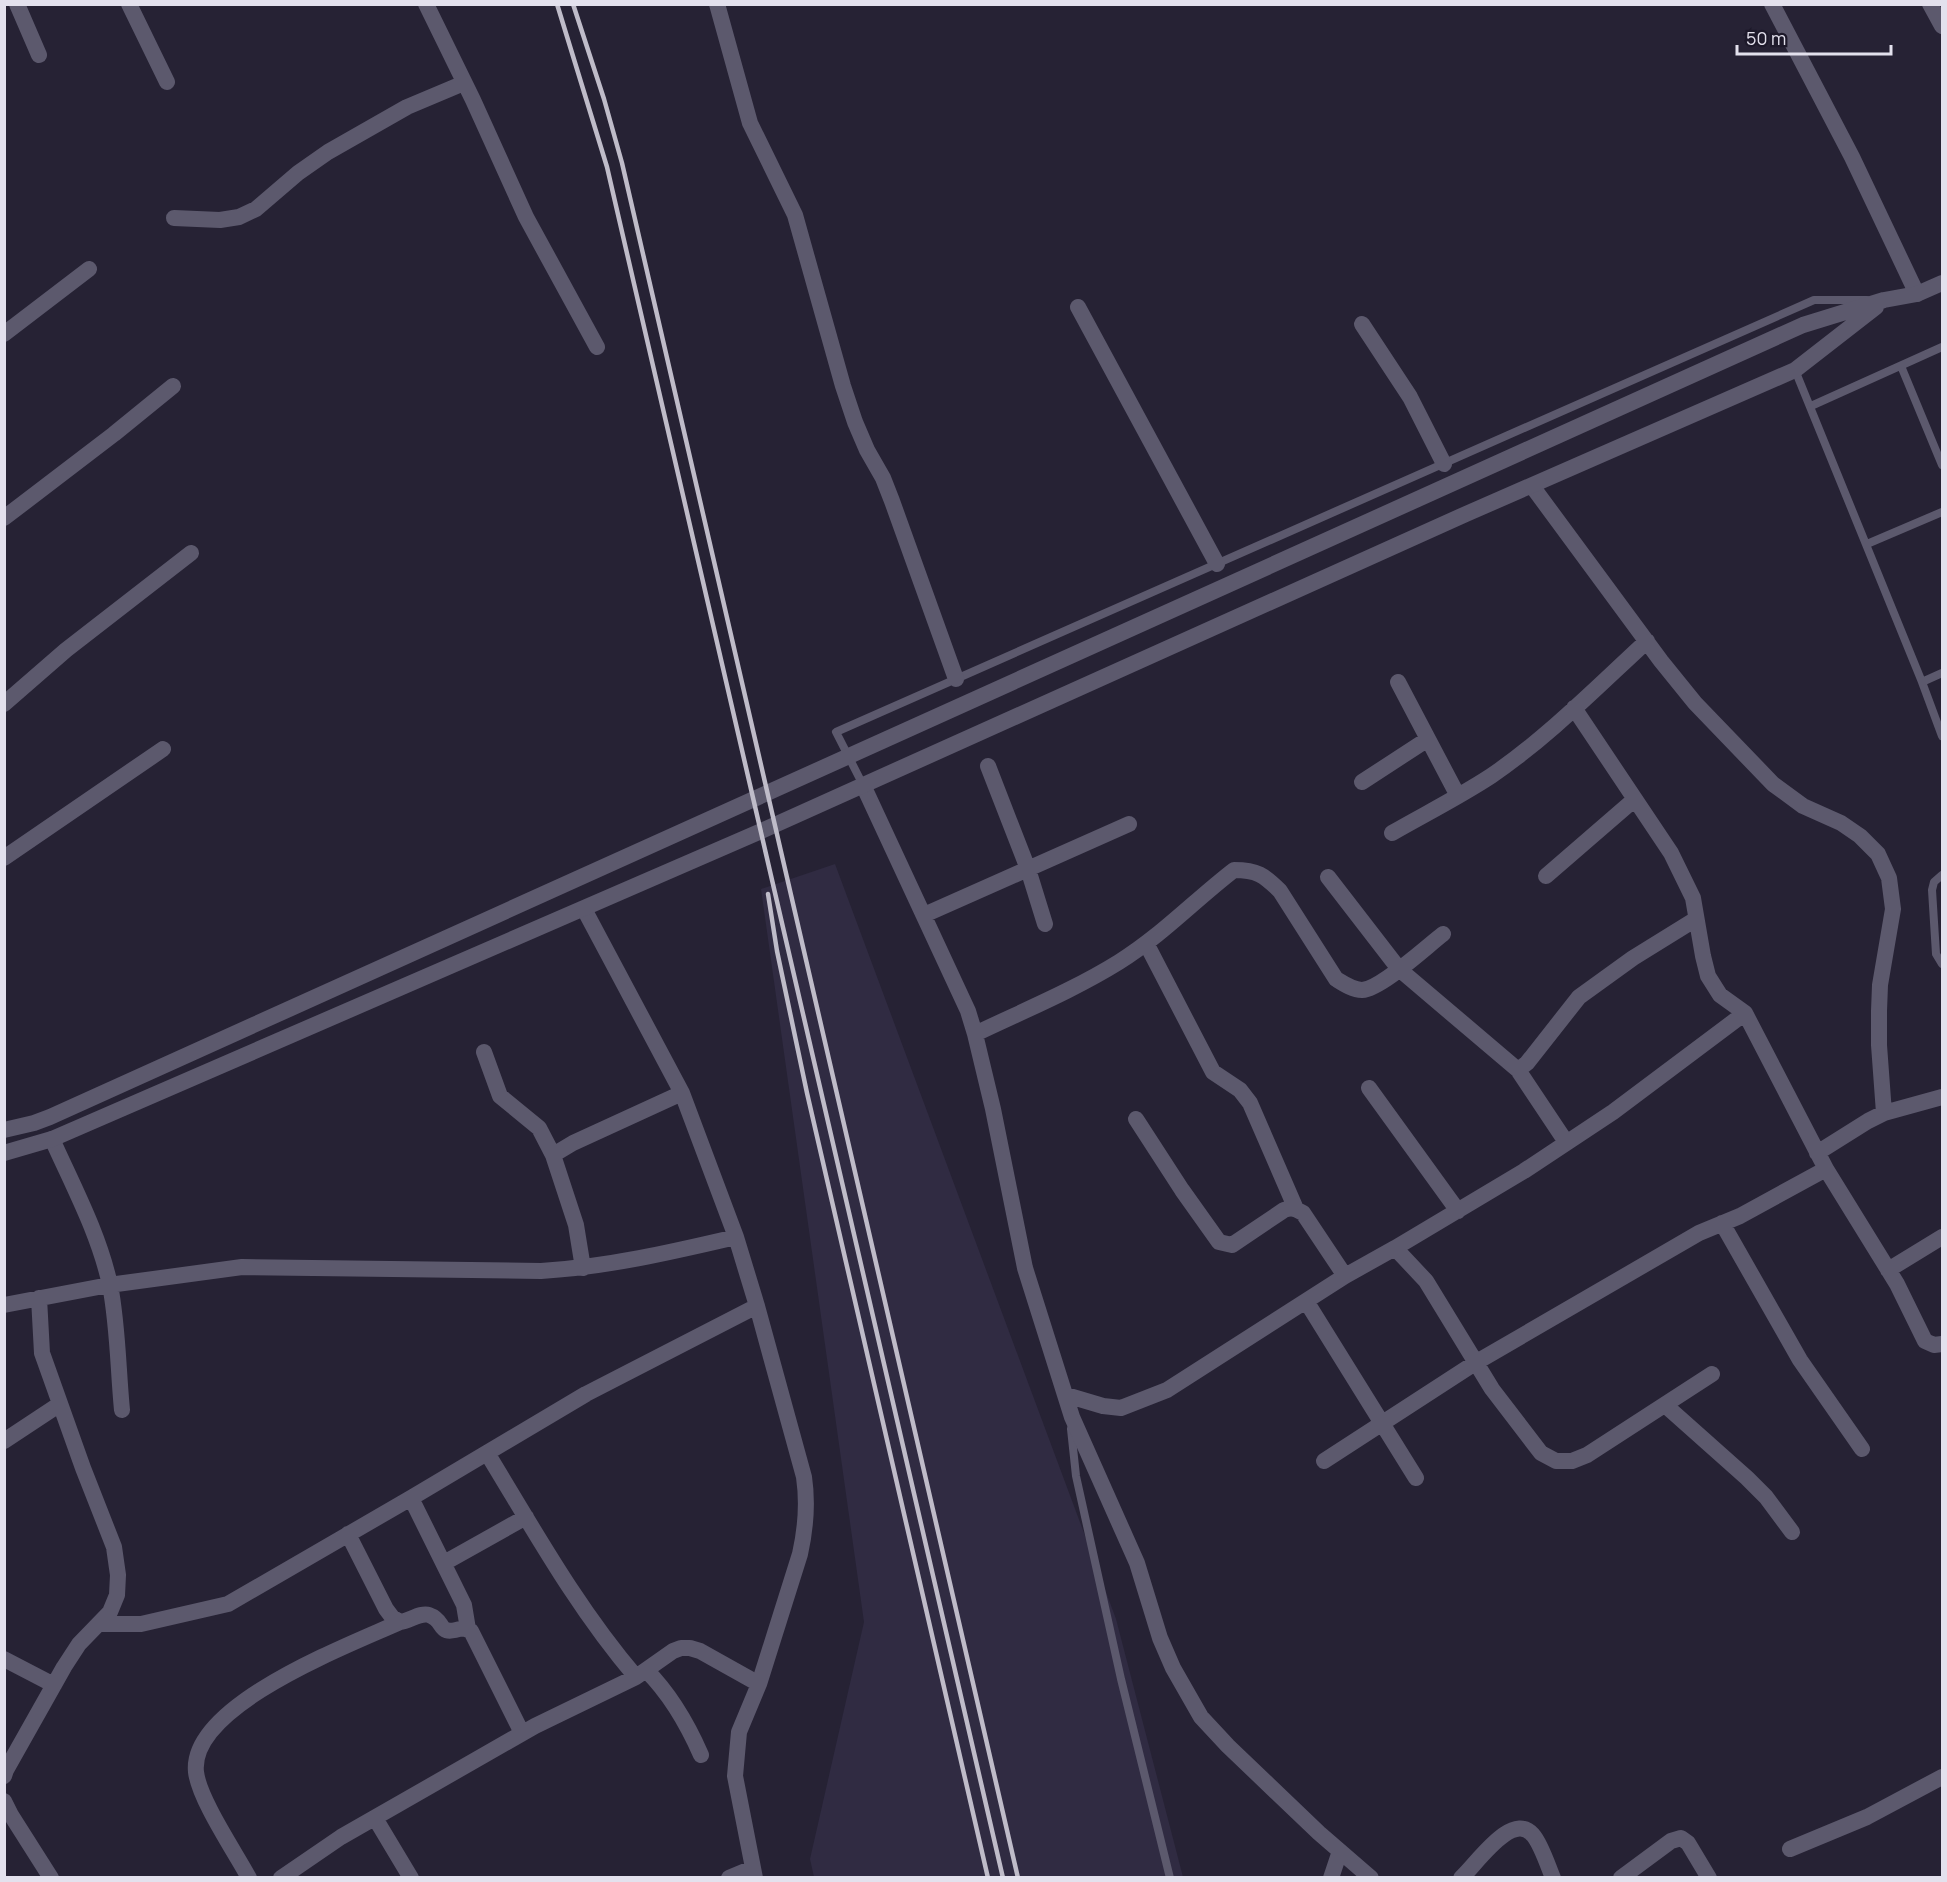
<svg xmlns="http://www.w3.org/2000/svg" width="1947" height="1882" viewBox="0 0 1947 1882" font-family="Manrope,sans-serif">
	<rect width="100%" height="100%" fill="#262234"/>
	<path fill="#302b42" d="M835,864L1116,1619L1183,1877H814L810,1859L864,1622L761,889Z"/>
	<g fill="none" stroke-linecap="round" stroke-linejoin="round">
		<path stroke="#5c596d" stroke-width="8" d="M1901,366L1942,465
			M1795,370L1922,682L1942,736
			M1811,406L1942,347
			M1867,544L1942,512
			M1922,682L1942,673
			M863,785L836,732L1814,300H1867
			M1942,875L1934,882L1932,890L1936,954L1942,964
			M1071,1429L1076,1476L1121,1679L1170,1878"/>
		<path stroke="#5c596d" stroke-width="16" d="M17,4L39,55
			M129,4L167,82
			M426,4L473,100L526,217L597,347
			M717,4L750,123L795,215L843,386L855,422L867,450L883,478L892,501L956,679
			M1772,4L1852,157L1917,294
			M1930,4L1942,26
			M174,218L220,220L239,217L256,209L298,173L328,152L407,107L464,83
			M1078,307L1217,564
			M1362,324L1410,397L1444,464
			M4,334L89,269
			M1532,486L1661,661L1695,703L1773,784L1803,806L1841,823L1860,836L1878,854L1889,878L1893,909L1880,985L1879,1011V1045L1884,1113
			M4,518L114,434L173,386
			M1398,682L1458,796
			M4,704L66,650L191,553
			M1574,708L1671,853L1693,898L1703,956L1708,976L1720,995L1745,1013L1826,1169L1897,1284L1925,1341L1934,1345L1942,1344
			M988,766L1028,869L1045,924
			M1362,782L1428,739
			M863,785L968,1011L975,1034L993,1109L1025,1268L1072,1417L1137,1563L1160,1638L1173,1668L1201,1717L1228,1746L1319,1833L1371,1878
			M1392,833C1425,814 1459,797 1491,776C1548,737 1597,687 1647,641
			M4,858L163,749
			M1546,876L1635,799
			M1328,877L1399,969L1518,1070L1527,1063L1579,997L1633,958L1696,919
			M584,909L682,1093L736,1237L757,1306L804,1477C808,1504 806,1527 800,1554L759,1684L739,1732L735,1776L755,1878
			M924,915L1129,824
			M1146,943L1213,1072L1240,1090L1250,1103L1296,1209
			M975,1034C1023,1011 1074,990 1119,962C1161,936 1195,900 1234,870C1257,870 1264,875 1280,891L1336,979C1344,984 1353,990 1362,990C1381,989 1426,947 1443,934
			M484,1052L500,1096L539,1128L553,1155
			M1518,1070L1566,1142
			M1369,1088L1458,1211
			M1136,1119L1182,1190L1219,1242L1232,1245L1284,1210C1292,1207 1296,1209 1303,1213L1345,1276
			M52,1139C73,1186 99,1234 110,1285C118,1326 118,1369 122,1410
			M1817,1153L1868,1121L1884,1113L1942,1097
			M1722,1223L1800,1360L1862,1449
			M1395,1248L1524,1171L1613,1112L1745,1013
			M583,1268L576,1225L553,1155L573,1143L682,1093
			M1888,1270L1942,1237
			M1306,1301L1416,1478
			M4,1305L109,1285L242,1267L541,1271C607,1267 672,1252 736,1237
			M1066,1395L1103,1406L1121,1408L1167,1390L1345,1276L1395,1248L1426,1281L1492,1389L1541,1453L1556,1461H1572L1587,1455L1712,1374
			M1665,1405L1747,1478L1766,1497L1792,1532
			M4,1441L60,1404
			M487,1453C534,1530 577,1608 636,1677
			M1324,1461L1475,1363L1699,1233L1740,1216L1826,1169
			M411,1498L464,1605L468,1629
			M348,1534L386,1609L392,1617L400,1622C409,1621 421,1612 429,1615C447,1621 435,1637 463,1628L471,1631L522,1733
			M444,1563L526,1517
			M99,1624H141L228,1604L411,1498L586,1394L757,1306
			M4,1659L54,1685
			M646,1670C671,1695 687,1723 701,1755
			M4,1776L6,1770L64,1667L79,1644L110,1612L117,1595L118,1575L114,1547L83,1468L42,1353L39,1298
			M4,1801L11,1815L51,1878
			M375,1818L411,1878
			M1790,1849L1867,1817L1942,1777
			M249,1878C235,1852 199,1799 196,1772C189,1705 350,1645 400,1622
			M281,1878L341,1837L535,1726L636,1677L673,1651L681,1648H690L700,1651L759,1684
			M729,1878L753,1868
			M1331,1878L1340,1851
			M1461,1878C1476,1865 1512,1810 1533,1835C1541,1844 1548,1866 1553,1878
			M1621,1878L1671,1841L1681,1838L1688,1843L1709,1878"/>
		<path stroke="#5c596d" stroke-width="16" d="M4,1130L34,1123L50,1117L1803,325L1884,300L1917,294L1942,283
			M4,1153L52,1139L759,832L1466,514L1795,370L1876,307"/>
		<path stroke="#bfbcc9" stroke-width="4.5" d="M557,4L607,167L1003,1878
			M573,4L604,99L622,163L1018,1878
			M768,894L777,951L807,1093L988,1878"/>
	</g>
	<rect width="1947" height="1882" fill="none" stroke="#e3e1ed" stroke-width="12"/>
	<path d="M1737 45v9h154v-9" fill="none" stroke="#e3e1ed" stroke-width="3"/>
	<text x="1746" y="45" font-size="18" fill="#e3e1ed" stroke="#1d192a" stroke-width="4.5" paint-order="stroke">50 m</text>
</svg>
